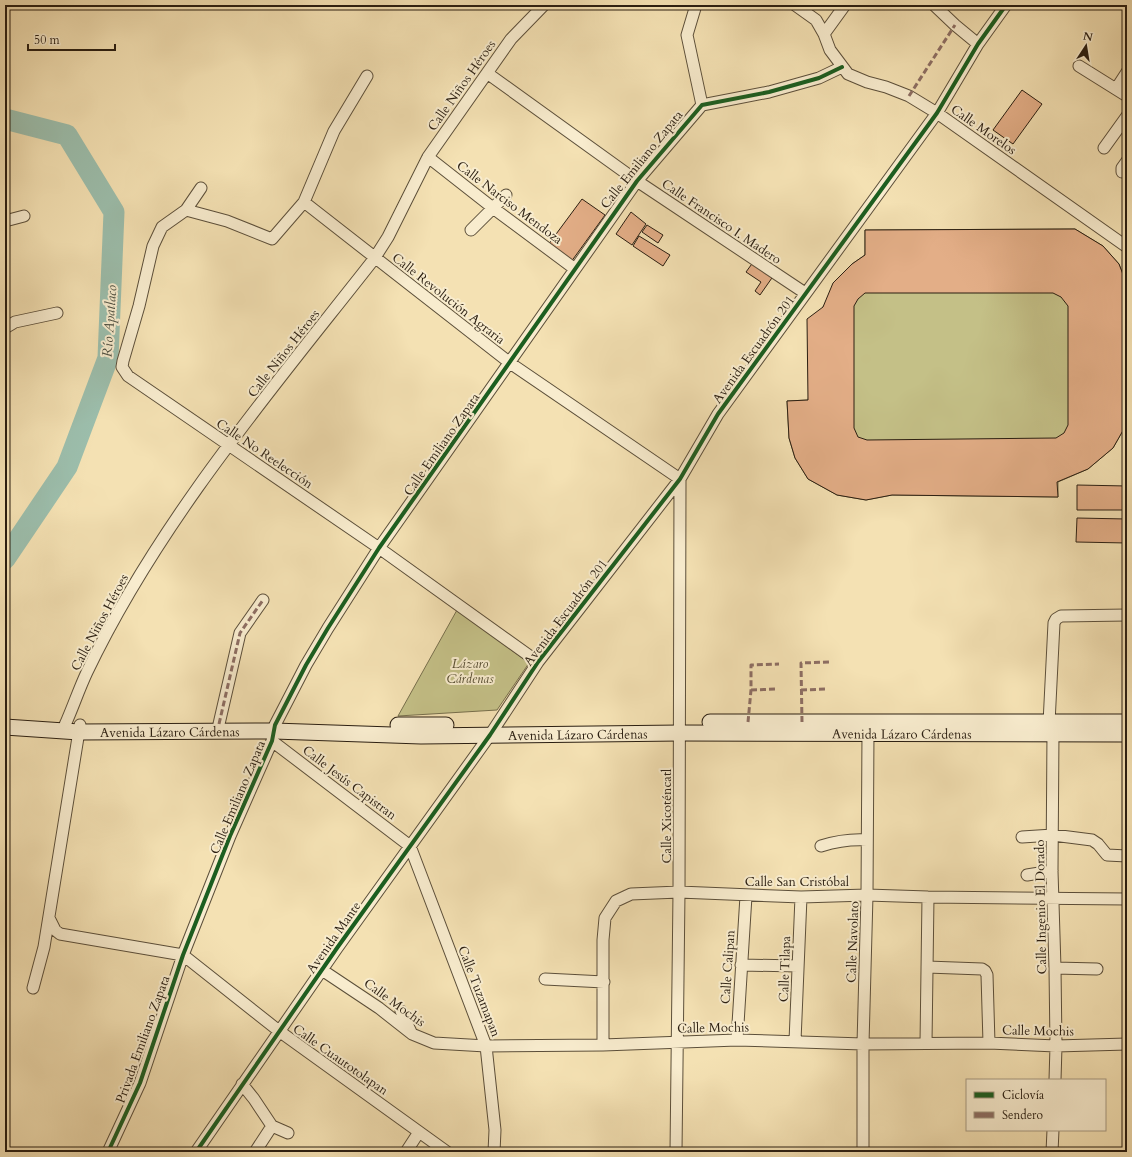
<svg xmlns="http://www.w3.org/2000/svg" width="1132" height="1157" viewBox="0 0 1132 1157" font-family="Cardo,serif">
	<rect width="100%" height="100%" fill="#f4e1b3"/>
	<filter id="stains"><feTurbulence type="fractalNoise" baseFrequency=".005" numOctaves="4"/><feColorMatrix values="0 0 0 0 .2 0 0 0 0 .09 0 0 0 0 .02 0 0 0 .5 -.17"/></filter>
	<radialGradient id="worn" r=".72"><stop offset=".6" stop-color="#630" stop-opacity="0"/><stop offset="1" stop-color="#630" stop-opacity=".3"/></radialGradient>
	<path fill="#c4c087" stroke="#776f4c" d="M1075,229L1103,246L1119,264L1127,285L1125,427L1113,448L1088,469L1058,482V497L892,495L866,500L837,495L808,479L795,458L789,438L787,401L808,400L823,307L852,264L865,255V230Z
		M457,610L529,663L497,710L398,716Z"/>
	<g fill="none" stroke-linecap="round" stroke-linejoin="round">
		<path stroke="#9cbeac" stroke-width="21" d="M5,119L67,135L114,212L108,358L67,467L5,559"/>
	</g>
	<path fill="#e3ae87" stroke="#2a1e11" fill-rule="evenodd" d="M1022,90L1042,104L1013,144L993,130Z
		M582,199L605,215L571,262L548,245Z
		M631,212L646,224L632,245L616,234Z
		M647,225L663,235L658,243L642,232Z
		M1075,229L1103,246L1119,264L1127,285L1125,427L1113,448L1088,469L1057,482L1058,497L892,495L866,500L837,495L808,479L795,458L789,438L787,401L808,400L807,319L823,307L833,283L852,264L865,255V230ZM865,293H1053L1061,297L1068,306V425L1064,433L1056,438L867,440L858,437L854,428V306L858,299Z
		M639,236L670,255L663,266L633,246Z
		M754,261L774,275L760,295L755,291L761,282L746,272Z
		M1077,485L1127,486V510H1077Z
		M1077,518L1127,519V543L1076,542Z"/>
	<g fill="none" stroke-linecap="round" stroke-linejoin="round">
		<defs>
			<path id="street" d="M696,5L687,35L702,105
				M795,5L816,20L824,34L830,50L848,74L867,82L886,87L909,96L937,113L1127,247
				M934,5L955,25L978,44
				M824,34L845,5
				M1079,66L1127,96
				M487,73L637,181L805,293
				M1116,89L1127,72
				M1104,148L1127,116
				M428,157L493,208L575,269
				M1122,172V168L1127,161
				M201,188L186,210L162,227L153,246L139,306L123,361L122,367L128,376L379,548L538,662
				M304,202L510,363L680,479L679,892L676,1152
				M186,210L227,221L272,239L304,202L334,131L367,76
				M5,221L24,216
				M471,230L506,195
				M5,328L15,322L57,313
				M1049,723L1054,623L1056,619L1061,616L1127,615
				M219,724L240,633L263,600
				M65,732V725C73,707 79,689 87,672C159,521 272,389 374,259L388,237L428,157L511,39L544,5
				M1053,733L1052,871L1055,968L1056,1046L1055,1080
				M272,741L410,846L486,1046L495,1130L494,1152
				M1022,837L1053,835L1092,840L1098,844L1107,855L1127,856
				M821,846C837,841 851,839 867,840
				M1027,875L1052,871
				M49,918L55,930L60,934L183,955L279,1031L447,1152
				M741,965L798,966
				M927,967L982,969L985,971L987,975L989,1043
				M1055,968L1097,969
				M322,970L379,1008L412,1034L434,1043L486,1046L603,1045L737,1040L863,1044L989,1043L1056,1046L1127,1044
				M545,979L604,982
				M33,988L44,947L80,725
				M401,1011L411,1032
				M737,1040L746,896
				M795,1041L801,897
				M926,1043L928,897
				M603,1045V940L605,918L616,901L631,894L679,892L801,897L867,895L928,897L1127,899
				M242,1084L254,1099L272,1126
				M272,1126L288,1133
				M108,1152L140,1083L183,955L230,836L272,741L275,725L306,665L328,628L379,548L637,181L702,105L769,92L819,78L842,67
				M196,1152L337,948L490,735L538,662L680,479L718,414L937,113L978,44L1006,5
				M255,1152L272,1126
				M406,1152L419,1132
				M863,1152V1044L867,895L868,733
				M1052,1152L1053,1130"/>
			<g id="secondary">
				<path d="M710,722H1127"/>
				<path d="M398,725H446"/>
				<path id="s1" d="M5,727L79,732L274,731L421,736L680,733L1127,734"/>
			</g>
		</defs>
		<use href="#street" stroke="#5c4f3a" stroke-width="13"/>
		<use href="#secondary" stroke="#2a1e11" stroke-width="17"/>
		<use href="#street" stroke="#f8ecce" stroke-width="11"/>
		<use href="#secondary" stroke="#f8ecce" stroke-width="15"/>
		<path stroke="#8d6e63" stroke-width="3" stroke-dasharray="6 3" stroke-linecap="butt" d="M909,96L955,25
			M751,690L778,689
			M801,690L827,689
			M748,722L751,690V665L779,664
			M802,722L801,663L829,662
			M219,724L240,633L263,600"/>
		<defs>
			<path id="cycleway" d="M108,1152L140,1083L183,955L230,836L272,741L275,725L306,665L328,628L379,548L637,181L702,105L769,92L819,78L842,67
				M196,1152L337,948L490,735L538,662L680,479L718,414L937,113L978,44L1006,5"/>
		</defs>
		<use href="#cycleway" stroke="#f8ecce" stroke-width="6"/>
		<use href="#cycleway" stroke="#1b5e20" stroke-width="4"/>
	</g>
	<g text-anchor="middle" stroke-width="4" stroke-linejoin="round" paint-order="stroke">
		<g font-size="13" fill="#2a1e11" stroke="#f8ecce">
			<text transform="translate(461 85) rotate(-55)" y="5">Calle Niños Héroes</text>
			<text transform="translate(984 129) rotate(35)" y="5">Calle Morelos</text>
			<text transform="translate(641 159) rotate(-51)" y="5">Calle Emiliano Zapata</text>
			<text transform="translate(510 202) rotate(37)" y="5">Calle Narciso Mendoza</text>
			<text transform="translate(722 221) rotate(34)" y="5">Calle Francisco I. Madero</text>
			<text transform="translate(449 298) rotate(38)" y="5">Calle Revolución Agraria</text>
			<text transform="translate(753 349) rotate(-54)" y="5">Avenida Escuadrón 201</text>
			<text transform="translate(283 353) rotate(-52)" y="5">Calle Niños Héroes</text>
			<text transform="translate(441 444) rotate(-55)" y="5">Calle Emiliano Zapata</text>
			<text transform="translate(265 453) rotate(34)" y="5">Calle No Reelección</text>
			<text transform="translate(565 612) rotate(-53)" y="5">Avenida Escuadrón 201</text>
			<text transform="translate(99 622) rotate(-62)" y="5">Calle Niños Héroes</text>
			<text dy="5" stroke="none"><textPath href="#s1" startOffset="165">Avenida Lázaro Cárdenas</textPath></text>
			<text dy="5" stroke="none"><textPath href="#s1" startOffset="897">Avenida Lázaro Cárdenas</textPath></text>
			<text dy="5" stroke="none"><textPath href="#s1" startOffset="573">Avenida Lázaro Cárdenas</textPath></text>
			<text transform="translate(350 782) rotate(37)" y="5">Calle Jesús Capistran</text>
			<text transform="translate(237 797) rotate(-67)" y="5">Calle Emiliano Zapata</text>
			<text transform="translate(666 816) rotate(-90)" y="5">Calle Xicoténcatl</text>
			<text x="797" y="886">Calle San Cristóbal</text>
			<text transform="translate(1040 907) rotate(-91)" y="5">Calle Ingenio El Dorado</text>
			<text transform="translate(333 937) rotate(-55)" y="5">Avenida Mante</text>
			<text transform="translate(852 942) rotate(-88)" y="5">Calle Navolato</text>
			<text transform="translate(727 967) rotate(-86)" y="5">Calle Calipan</text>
			<text transform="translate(784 969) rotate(-88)" y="5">Calle Tilapa</text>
			<text transform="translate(480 991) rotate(69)" y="5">Calle Tuzamapan</text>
			<text transform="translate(395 1002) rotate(36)" y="5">Calle Mochis</text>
			<text transform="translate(713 1027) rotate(-1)" y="5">Calle Mochis</text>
			<text transform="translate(1038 1030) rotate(1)" y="5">Calle Mochis</text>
			<text transform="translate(142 1039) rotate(-70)" y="5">Privada Emiliano Zapata</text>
			<text transform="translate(341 1059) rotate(35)" y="5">Calle Cuautotolapan</text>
		</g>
		<g font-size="13" font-style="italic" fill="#584f34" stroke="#f8ecce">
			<text x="470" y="668">Lázaro<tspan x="470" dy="15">Cárdenas</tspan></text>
		</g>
		<g font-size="14" font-style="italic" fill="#4c4e40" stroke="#f8ecce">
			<text transform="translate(109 321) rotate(-86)" y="5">Río Apatlaco</text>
		</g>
	</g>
	<rect width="1132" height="1157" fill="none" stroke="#f4e1b3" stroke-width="20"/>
	<rect x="6" y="6" width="1120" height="1145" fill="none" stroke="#2a1e11" stroke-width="2"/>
	<rect x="10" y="10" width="1112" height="1137" fill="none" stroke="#2a1e11"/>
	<rect x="966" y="1079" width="140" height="52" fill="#f8ecce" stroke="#a69a82"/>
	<rect x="974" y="1092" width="20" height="6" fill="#1b5e20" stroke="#a69a82"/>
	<text x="1002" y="1099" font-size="12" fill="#2a1e11">Ciclovía</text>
	<rect x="974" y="1112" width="20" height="6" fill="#8d6e63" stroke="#a69a82"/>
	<text x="1002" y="1119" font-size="12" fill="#2a1e11">Sendero</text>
	<g transform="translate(1086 46) rotate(12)" stroke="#f8ecce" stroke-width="3" paint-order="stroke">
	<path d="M0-3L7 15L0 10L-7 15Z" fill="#2a1e11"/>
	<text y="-6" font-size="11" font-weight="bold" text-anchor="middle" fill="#2a1e11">N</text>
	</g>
	<path d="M28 44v6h87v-6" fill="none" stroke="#2a1e11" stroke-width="2"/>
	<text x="34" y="44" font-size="12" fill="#2a1e11" stroke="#f8ecce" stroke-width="3" paint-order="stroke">50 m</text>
	<rect width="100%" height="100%" filter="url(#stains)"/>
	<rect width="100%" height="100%" fill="url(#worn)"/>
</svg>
